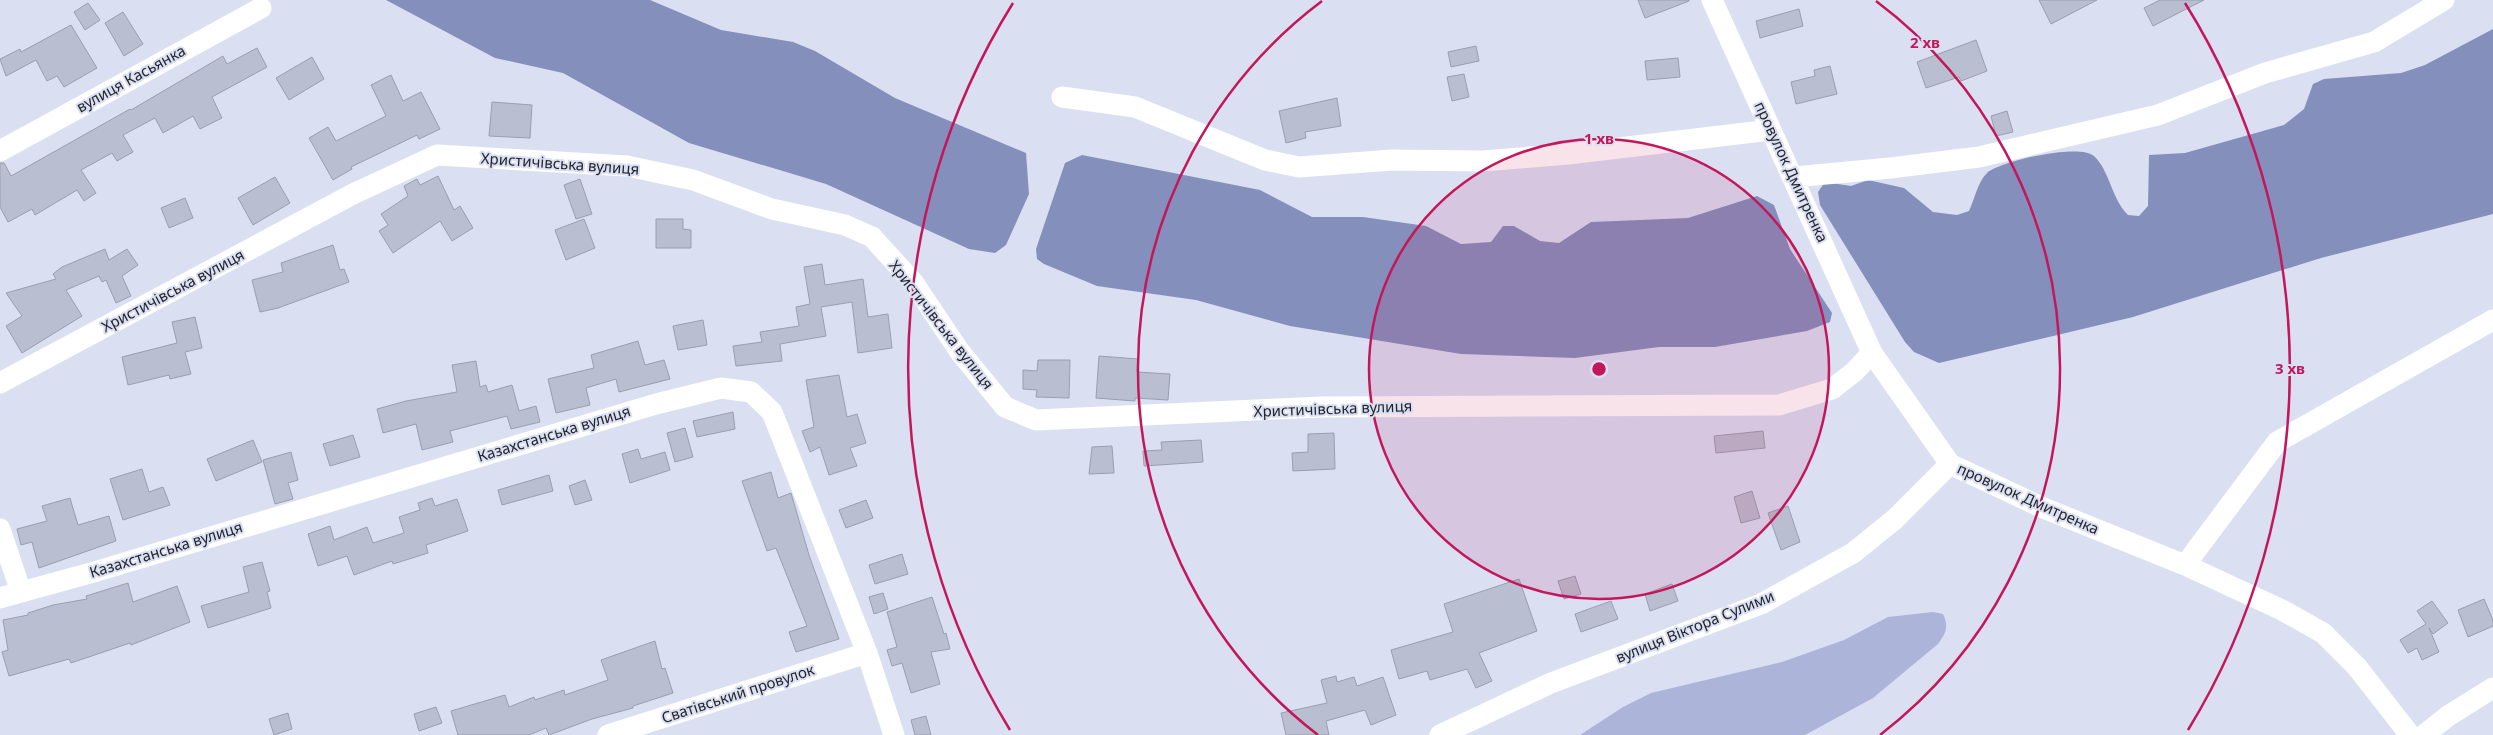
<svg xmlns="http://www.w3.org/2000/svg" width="2493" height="735" viewBox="0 0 2493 735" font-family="'Noto Sans',sans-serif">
	<rect width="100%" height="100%" fill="#dadff2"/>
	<path fill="#acb4d9" d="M1933,612L1943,614C1949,627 1946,633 1938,644L1873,698L1805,735H1580L1623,707L1651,693L1782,662L1844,640L1888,617Z"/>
	<path fill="#858fbc" d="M386,0H650L721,30L793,42L815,51L895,98L1026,153L1029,194L1006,245L995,253L969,249L826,184L689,143L563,73L495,58Z
		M2493,29V214L2321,258L2133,317L1939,363L1914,352L1905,342L1820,205L1818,192L1825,182L1851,186L1868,180L1904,188L1933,212L1957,215L1969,211C1974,201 1978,181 1987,173C2001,161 2079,143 2094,156C2110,171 2111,198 2128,215L2139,216L2148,206L2149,155L2185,153L2284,125L2304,109L2313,84L2324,79L2401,73L2425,65Z
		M1082,155L1260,190L1312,217H1363L1426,226L1461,244L1491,242L1503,226H1514L1540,241L1559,243L1591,222L1688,218L1757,196L1774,205L1790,249L1832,313L1830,322L1807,331L1715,347H1659L1575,358L1461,354L1290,326L1196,300L1097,286L1044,264L1037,259L1036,249L1065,163Z"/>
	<path fill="#b9bed0" stroke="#999eb0" d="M1638,0H1689V1L1645,18Z
		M2039,0H2097L2051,24Z
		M2160,0H2204L2153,26L2144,8Z
		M88,3L100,20L85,30L74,12Z
		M1799,9L1803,26L1760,38L1756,21Z
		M123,12L143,44L124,56L105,23Z
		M71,25L97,68L64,87L57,76L47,81L36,60L6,76L0,59L20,49L21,52Z
		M1976,40L1987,71L1961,81L1959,77L1926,88L1917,62Z
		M1476,46L1479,61L1451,67L1448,52Z
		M257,48L267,67L212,97L222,118L200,129L193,116L163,133L155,118L123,135L133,152L117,161L112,153L81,170L96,193L84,201L77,190L35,215L32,209L8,222L0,207V163H4L11,176L130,109L131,110L223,56L227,64Z
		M312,57L324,79L289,100L276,78Z
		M1678,58L1680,77L1647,80L1645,61Z
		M1830,66L1837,94L1796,104L1791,82L1815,76L1814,70Z
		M1464,74L1469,97L1452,101L1447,77Z
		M391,75L403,101L421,92L440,129L419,139L417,135L351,167L352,169L333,180L309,138L328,127L336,141L386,116L371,85Z
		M1337,98L1341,126L1305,132L1306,138L1286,143L1279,111Z
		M492,102L532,105L530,138L489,136Z
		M2007,111L2013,132L1996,136L1991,116Z
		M438,176L454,210L460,206L473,228L452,241L440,221L393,253L379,231L388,225L381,214L408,196L404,186L417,179L420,185Z
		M275,177L290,203L253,225L238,198Z
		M580,179L592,214L576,219L564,185Z
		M185,198L193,218L169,228L161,208Z
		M584,219L595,248L566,260L555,230Z
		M656,219H683V229L691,230V248H656Z
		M333,245L340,270L344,269L349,282L278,308L260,312L252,280L283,272L281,263Z
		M105,249L109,260L127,249L138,265L122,276L131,296L116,303L106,280L102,282L99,276L66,290L82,316L22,353L6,326L22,316L6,293L56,279L53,274L62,267Z
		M822,264L825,285L863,279L868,317L888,314L892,348L858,353L852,302L821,307L826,336L780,344L782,361L736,366L733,346L762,342L760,332L799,326L796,307L810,304L804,267Z
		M195,317L202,348L185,352L191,374L170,379L169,375L128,385L122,357L177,343L172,322Z
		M703,320L707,345L678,350L673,326Z
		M638,341L645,365L664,360L670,379L619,392L616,379L586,388L590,405L556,413L548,379L594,368L591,355Z
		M1099,356L1138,359L1137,372L1170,374L1168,400L1135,398V401L1096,398Z
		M1038,360H1070L1069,398L1036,397L1037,390L1023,389V370L1037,371Z
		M476,361L480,387L486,385L488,392L512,385L519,411L536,406L540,422L511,429L507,416L450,431L453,442L422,450L416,424L383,433L377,409L406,401L457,392L452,365Z
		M839,375L847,417L857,414L866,443L850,448L857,466L829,475L820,447L810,452L802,431L814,427L806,380Z
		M733,412L735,429L697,437L693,421Z
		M685,428L693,457L675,462L667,433Z
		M1763,431L1765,448L1716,453L1714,436Z
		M1334,433L1335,469L1293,471L1292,453L1308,452V434Z
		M353,435L360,457L330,466L323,444Z
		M253,440L262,462L216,481L207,459Z
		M1201,440L1203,462L1144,466L1143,451L1162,450L1161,442Z
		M1112,446L1114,473L1089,474L1092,447Z
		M638,449L641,459L665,452L670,470L630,483L622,454Z
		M291,452L298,480L288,483L293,499L275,504L263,460Z
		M142,469L149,492L163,487L170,505L123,520L110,479Z
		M771,472L778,498L791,493L809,555L839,639L796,652L789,632L807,626L776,548L767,551L742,481Z
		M549,475L553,491L502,505L498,490Z
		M585,480L592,500L575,505L569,486Z
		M1752,491L1760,518L1741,523L1734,497Z
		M70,498L78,525L109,516L116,541L39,568L32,542L21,545L17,529L47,521L42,506Z
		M432,498L435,506L457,499L468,531L426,545L428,553L393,564L392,561L354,575L347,556L318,566L308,534L330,526L334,540L367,527L373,543L404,533L399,517L420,510L418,503Z
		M866,500L873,518L846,528L839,510Z
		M1788,506L1800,542L1781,550L1768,513Z
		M902,554L908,574L875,584L869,565Z
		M262,562L270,591L267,592L271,608L208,628L201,606L249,592L243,567Z
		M1575,576L1581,594L1564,599L1558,581Z
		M1519,579L1537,631L1479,653L1492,681L1476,688L1467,669L1430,680L1427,671L1399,679L1391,650L1453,632L1444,604Z
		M128,583L133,602L177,586L190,622L131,645L130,643L71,663L69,659L9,676L2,652L8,650L3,620L28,615V613L53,605L87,599L86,596Z
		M1672,584L1678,601L1650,611L1645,594Z
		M883,593L888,609L874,614L869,597Z
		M932,597L944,634L946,633L950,649L931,652L940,684L911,693L902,663L892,666L887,650L897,647L887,612Z
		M2484,599L2493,620V626L2468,637L2458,610Z
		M1611,601L1618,619L1581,632L1575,614Z
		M2432,601L2448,623L2433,634L2429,628L2439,652L2422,660L2417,648L2408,653L2400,640L2426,624L2417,611Z
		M655,641L662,669L665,668L673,693L633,706V708L592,719L549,735L546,728L529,735H458L451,711L505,695L509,707L534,697L535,700L564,690L565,695L608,680L601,660Z
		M1336,676L1337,682L1354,677L1357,686L1383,677L1396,715L1371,725L1365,710L1326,721L1329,735H1286L1281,713L1327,703L1321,680Z
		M436,707L442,723L419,731L414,714Z
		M288,713L292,729L274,735L269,719Z
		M926,716L931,735H915L911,720Z"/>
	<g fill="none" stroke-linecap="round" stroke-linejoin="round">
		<path stroke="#fff" stroke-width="21" d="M1712,0L1872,353L1950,464L2041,507L2185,565L2282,610L2323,633L2357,667L2410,735
			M1062,97L1135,107L1265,160L1299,167L1392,160L1483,161L1568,154L1771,130
			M0,151L261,8
			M1794,177L1890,168L1979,157L2158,115L2265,73L2374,42L2444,0
			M0,383L353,194L437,155L627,166L693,180L772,209L845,225L872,237L913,282L960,352L1005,407L1036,420L1322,407L1779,405L1832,389L1854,372L1872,353
			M0,529L21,592
			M2185,565L2277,442L2493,320
			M0,598L94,572L656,404L721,388L751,392L772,412L867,653L894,735
			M608,735L867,653
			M1440,735L1551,683L1761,604L1853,553L1895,519L1950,464
			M2424,735L2448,716L2493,688"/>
	</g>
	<circle cx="1599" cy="369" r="230" fill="#c2185b" fill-opacity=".12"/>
	<g fill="none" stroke="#c2185b" stroke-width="2.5">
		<circle cx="1599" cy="369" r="230"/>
		<path d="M1318 735A461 461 0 0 1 1322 1M1876 1A461 461 0 0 1 1880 735"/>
		<path d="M1010 730A691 691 0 0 1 1013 3M2185 3A691 691 0 0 1 2188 730"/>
	</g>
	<g text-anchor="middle" stroke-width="4" stroke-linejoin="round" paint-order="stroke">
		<g font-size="15" fill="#24252c" stroke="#dadff2">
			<text transform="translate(131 79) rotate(-29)" y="5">вулиця Касьянка</text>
			<text transform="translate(560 164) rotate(4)" y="5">Христичівська вулиця</text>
			<text transform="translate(1791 172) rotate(65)" y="5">провулок Дмитренка</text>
			<text transform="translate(173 291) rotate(-28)" y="5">Христичівська вулиця</text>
			<text transform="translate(941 325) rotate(52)" y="5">Христичівська вулиця</text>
			<text transform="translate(1333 409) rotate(-2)" y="5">Христичівська вулиця</text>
			<text transform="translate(554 434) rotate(-17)" y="5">Казахстанська вулиця</text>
			<text transform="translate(2028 499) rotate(24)" y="5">провулок Дмитренка</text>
			<text transform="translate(166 550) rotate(-17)" y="5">Казахстанська вулиця</text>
			<text transform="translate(1695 627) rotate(-22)" y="5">вулиця Віктора Сулими</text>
			<text transform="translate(738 694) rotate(-18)" y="5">Сватівський провулок</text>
		</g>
	</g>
	<circle cx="1599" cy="369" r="8" fill="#c2185b" stroke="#dadff2" stroke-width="2.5"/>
	<g font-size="15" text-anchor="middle" font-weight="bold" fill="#c2185b" stroke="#dadff2" stroke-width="4" stroke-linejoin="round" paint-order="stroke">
		<text x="1925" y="48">2 хв</text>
		<text x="1599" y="144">1 хв</text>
		<text x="2290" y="374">3 хв</text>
	</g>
</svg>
